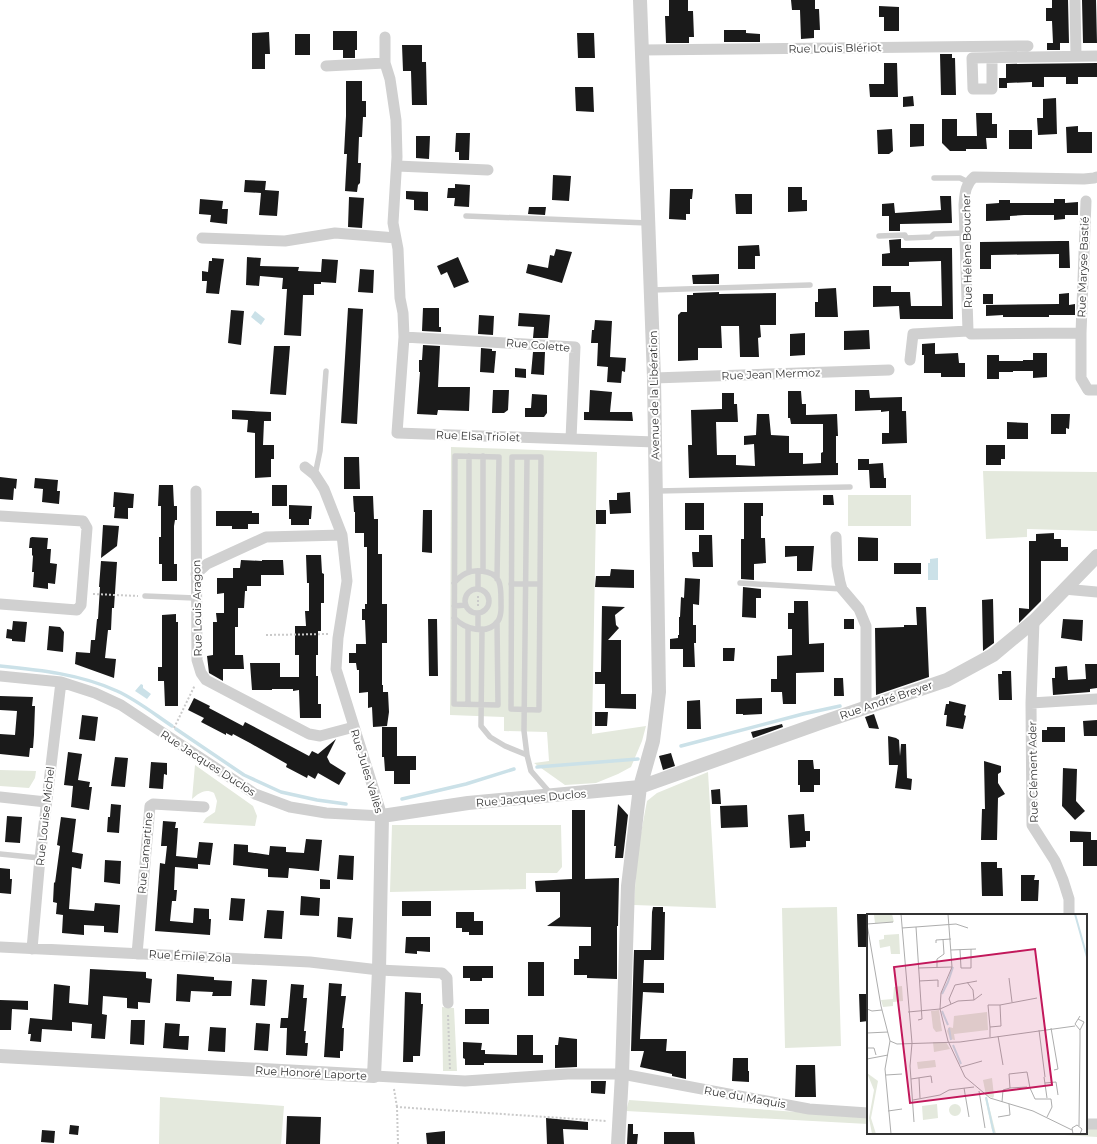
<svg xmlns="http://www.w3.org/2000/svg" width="1097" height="1144" viewBox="0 0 1097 1144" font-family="Montserrat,sans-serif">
	<rect width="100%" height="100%" fill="#fff"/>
	<path fill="#e4e9dd" d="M451,447L597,452L592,734L646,726L642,741L631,767L618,774L596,783L565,785L534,763L549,761L547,732L504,731V717L450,715Z
		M983,471L1097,472V531L1027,529V537L986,539Z
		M848,495H911V526H848Z
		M195,765L253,806L257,816L255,826L203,823L206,818L215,812L217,801L214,793C205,788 199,793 192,799Z
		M0,770L36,771L35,778L29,788L0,786Z
		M708,772L716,908L634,905L637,854L647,801L657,793Z
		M392,825H561L562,867L557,873H526V889L390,892Z
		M837,907L841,1046L785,1048L782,908Z
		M442,1007L454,1008L457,1071H443Z
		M160,1097L284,1106L281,1144H159Z
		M629,1100L868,1117V1124L626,1111Z
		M1086,1128H1097V1137L1031,1133H1086Z"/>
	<path fill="#cbe1e8" d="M255,311L265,319L261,325L251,317Z
		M938,558V580H928V563H930V559Z
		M141,684L143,685V688L151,694L147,699L135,691Z"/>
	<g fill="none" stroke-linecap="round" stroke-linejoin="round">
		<path stroke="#cbe1e8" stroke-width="3.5" d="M0,666C40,670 80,674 117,691C137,700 154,714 172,726
			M176,729L244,775L281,792L317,800L346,804
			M681,746L803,714L840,706
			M537,767L638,759
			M402,799L466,784L514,769"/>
	</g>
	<path fill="#1a1a1a" d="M669,0H688V11H693L694,37H689V43H666L665,16H669Z
		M791,0H815V9H819L820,30H814V38L801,39L800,10H792Z
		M1052,0H1068L1069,43H1060V50H1047V43H1053L1052,21H1046V8H1052Z
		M1082,0H1096L1097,43H1083Z
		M879,6L899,7V31H884V17H879Z
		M724,30H746V33L760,34V42H724Z
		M333,31H357V50H355V58H343V50H333Z
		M269,32L270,54H265V69H252V33Z
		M577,33H594L595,58H578Z
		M295,34H310V55H295Z
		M402,45H422V62H426L427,105H412L411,71H403Z
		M940,54H952V58H955L956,95H941Z
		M884,63H897L898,97H870L869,84H884Z
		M1097,63V77H1078V84H1066V77H1044V87H1032V82L1007,83V88H999V78H1006V64Z
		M346,81H362V101H366V117H363L362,137H359L358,163H361L360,183L358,185L357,192L345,191L347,154H344L346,116Z
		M575,87H593L594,112L576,111Z
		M913,96L914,106L903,107V97Z
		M1056,98L1057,134L1038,135L1037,118H1043V99Z
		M976,113H992V124H997V138H986L987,149H966V151H950L942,143V119H957V136H977Z
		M910,124H924V146L910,147Z
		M1078,126V132H1092V153H1067L1066,127Z
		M892,129L893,151L889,154H878L877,130Z
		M1009,130H1032V149H1009Z
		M456,133H470L469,160H459V152H455Z
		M416,136H430L429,159L416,158Z
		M553,175L571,176L569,201L552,200Z
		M245,180L266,181L265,190L279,191L277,216L259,215L261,193L244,192Z
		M455,184L470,185L469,207L454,206L455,198H447L448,188H455Z
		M788,187H802V200H807V211L788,212Z
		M670,189H693L692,199H690V214H686V220L669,219Z
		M406,191L428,192V211L414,210V200L406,199Z
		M735,194H752V214H736Z
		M940,196H951L952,223L900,224V231H889V216H882V204L894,203L895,213L941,210Z
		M349,197L364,198L362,228L348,227Z
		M200,199L223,201L222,209H228L227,224L210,222L211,215L199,214Z
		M1054,199H1065V203L1078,202V215H1065V219L1054,220V215H1024L1010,216V220L986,221V204L999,203V200H1010V203H1054Z
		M529,207H546L545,215L528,214Z
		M901,239V248H952L953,319H900L899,306L873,307V286H891V292H910L911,306H942L941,261L909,262V266H882V254L890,253L889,240Z
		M1061,241H1069L1070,268H1059V254L991,255V269H980V242Z
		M759,245L760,256H755V269H738V246Z
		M556,249L572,252L562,283L526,273L528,264L548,268L550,255L554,256Z
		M247,257L261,258L260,266L299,267L298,271L321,272L322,259L338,260L336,283L321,282V284H314V295H303L301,336L284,335L287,289H282L283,278L260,276L259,286L246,285Z
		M458,257L469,282L454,288L447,272L441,275L437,266Z
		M212,258L224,259L219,294L206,293L207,281H202V271L208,272L209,261H212Z
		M360,269L374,270L373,293L358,292Z
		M719,274V284H693L692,275Z
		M836,288L838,317H815V302H818V289Z
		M719,292V294L776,293V325H760L761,337L758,338L759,357H740L739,326H721L722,348H698V360L678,361V315L681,312H687V295H693V293Z
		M1069,293V305L1075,304V315H1049V317H1003V315L986,316V305L1059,304V294Z
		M983,294H993V304H983Z
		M348,308L363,309L357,424L341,423Z
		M423,308H439V327H441V332L422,331Z
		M231,310L244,311L241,345L228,343Z
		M519,313L550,315L548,338H533L534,327L518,326Z
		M479,315L494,316L493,335L478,334Z
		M595,320L612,321L610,357L626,358L625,372L622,371L621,383L607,382L608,367L597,366L598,343H591L592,330H594Z
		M869,330L870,349L844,350V331Z
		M805,333V355L790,356V334Z
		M935,343V354L958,353L959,363H965V377H941V373H924V355H922V344Z
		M423,345L440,346L438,387H470L469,411L438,410L437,415L417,414L420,372H419V360H422Z
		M274,346H290L286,395L270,394Z
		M481,348L492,349V351H496L494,373L480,372Z
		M533,352H545L544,375L531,374Z
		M1033,353H1047V377L1033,378V371H1013V372H999V379H987V355H999V361H1023V360H1033Z
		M515,368L526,369V378L515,377Z
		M493,390H509L508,410L504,413H492Z
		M590,390L612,392L610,412H632L633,421L584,420V412H589Z
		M855,390H869L870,398L902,397V411H906L907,443L882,444V433H889V411L881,412V410L855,411Z
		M788,391H801L802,404H806V415L837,414L838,436H836V463H838V475L689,478L688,445H692L691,410L722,409V393H734V404H737L738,422H716L717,455H736V465L755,466L754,444L744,445V436L756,435L757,414H769L771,435L789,436V453H803V464L821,463V453L823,452V424H791L790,418H788Z
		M532,394L547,395V413L544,417H525V408H531Z
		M232,410L271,412V421H264L263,445H274V459H271V477L255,478V433L247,432L248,420L232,419Z
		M1051,414H1070L1069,429L1066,428V434H1051Z
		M1007,422L1028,423V439H1007Z
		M986,445H1005V459H1001V465H986Z
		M344,457H359L360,489H344Z
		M858,459H869V464L883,463L884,478H886V488H870L869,470H858Z
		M0,477L17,479L16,489L14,488L13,500L0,499Z
		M35,478L58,480L57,491H60L59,504L42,502L43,489L34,488Z
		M159,485H173L174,506H177V520H175L174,526V564H177V581H162V564H159V537H161V506H158Z
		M272,485H287V506H272Z
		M114,492L134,494L133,508H128V519L114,518L115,507H113Z
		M630,492L631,513L610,514L609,500H617V493Z
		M823,495H833L834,505H823Z
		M353,496H373L374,519H378V554H382V604H387V643H382V685H383V692H388L389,712L387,726L373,727L372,707L368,708V692L359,693V670H357L356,663H349V653H356V644H366L365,620H362V609H365V604H367V547H364V533H355V512H354Z
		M685,503H704V530H685Z
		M744,503H763V516H761V538H765L766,563L754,564V580L741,579V539H744Z
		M289,505L312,506L311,519H309V525H291V519H289Z
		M423,510H432V553L422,552Z
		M596,510H606V524H596Z
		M216,511H252V513H259V524H248V529H232V526H216Z
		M103,525L119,526L117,546L101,558Z
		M1054,533V539H1061V547H1068V561H1041V601L1019,623V608L1029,609V541H1036V534Z
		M699,535H712L713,567H693L692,552H699Z
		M32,537L48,538L47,549H51L50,563L57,564L55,584L48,583V589L33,587L34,572H32L33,556L32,555V548H29L30,538Z
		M858,537L878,538V561H858Z
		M785,546H814L812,571H797V556L785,557Z
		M306,555H321L322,573L324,574V603H321V631H318V655H316V676H318V704H321V718H300L299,690L293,691V689H272V690H252L250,663H280V677H299V655H295V626H306L305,611H309V583H307Z
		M241,560L262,561V560H283L284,575H261V586H247V591H245L244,608H238V627H235V655H243L244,669H223V681L209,673L207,656L213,655V622H217L216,613H224V593L217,594V578H233V568H240Z
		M101,561L117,562L114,608H112L111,630H108L105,658L116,659L114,678L75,664L76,652L90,653L91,640H95L97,619H98L100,587H99Z
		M894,563H921V574H894Z
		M611,569L634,570V588L595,587L596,576H610Z
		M685,578L700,579L699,605L693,604V625H696V643H694L695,667H683V649H670V639L678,638V635H679V617H680L681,597L684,598Z
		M743,587L761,589V598H756V618L742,617Z
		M993,599L994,643L983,651L982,600Z
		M794,601H808L809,644L824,643V672L796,673V704H783L782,692H771V679H777V656L792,655V629H788V613H794Z
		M602,606L625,607L615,615L616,625L619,628L608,640H621V694H636V709L605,708V684H595V672H601Z
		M916,607H926L929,677L876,695L875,628L904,627V625H917Z
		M176,614V622H178V706H165L164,681H158V667H162V615Z
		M428,619H437L438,676H429Z
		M844,619H854V629H844Z
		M1063,619L1083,620L1082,641L1061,638Z
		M13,621L27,622L25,642L12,641V639L6,638L7,629L12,630Z
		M49,626L60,627L64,632L63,652L47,650Z
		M723,648H735L734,661H723Z
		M1085,664H1097V688L1090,689V692L1053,695L1052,678H1055V667L1067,666L1068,680L1086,679Z
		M1002,671H1011L1012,700H999L998,674H1002Z
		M834,678H843L844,696H834Z
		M0,696L33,697L32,706H35L34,735L33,748H30L29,757L0,754V734L15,735L17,711L0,710Z
		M194,698L210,706L209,708L243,726L245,722L309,756L312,751L318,754L336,739L327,757L330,763L346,773L339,785L318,773L315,779L308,775L307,778L286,767L287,764L250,743L233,734L232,736L226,733V735L201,722L204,718L188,710Z
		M762,698V714L743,715V714H736V699Z
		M700,700L701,729H687V701Z
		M949,701L966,705L964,715L966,716L963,729L946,726L947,715H944L946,704H949Z
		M595,712H608L607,726H595Z
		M874,714L879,729L869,728L865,717Z
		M82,715L98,717L95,741L79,739Z
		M1097,720V736H1084L1083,721Z
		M782,724L783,727L753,738L751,732Z
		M382,727H397V756H416V770H410V784H394V771H385L384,757H382Z
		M1047,727H1065V742H1042V730H1047Z
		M888,736L896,738L899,740L900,756L901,744H906L907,778L912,779L911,790L895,788L898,765H889Z
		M68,752L82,754L78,780L90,782L89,787H92L89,810L71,807L73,786L64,785Z
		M671,753L675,766L663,770L659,756Z
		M115,757L128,758L125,787L111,786Z
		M798,760H813L814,769H820V785H814V792H800V785H798Z
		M984,761L1001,766V772L998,774V783L1005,794L998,798L997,840H981L982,809H985Z
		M151,762L167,763V775L164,774L163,789L149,788Z
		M1063,768L1077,769L1076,801L1085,811L1075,820L1062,806Z
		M720,789L721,804H712L711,790Z
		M111,804L121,805L119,833L107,832L108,817H110Z
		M618,804L628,815L623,858H615L616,846H614Z
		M747,805L748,827L721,828L720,806Z
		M572,810H585V879L619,878L618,926H617V979L587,978V975H574V959H579V946H591V927L547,926L560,917V892H536L535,881L572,879Z
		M804,814L805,831H810V841H806V847L790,848L788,815Z
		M7,816L22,817L20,843L5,842Z
		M61,817L76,819L72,852L83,854L81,869L72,867L69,909L94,911L95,903L120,905L118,933L104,932V926L84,925V935L62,933L63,915L56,914L57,903L53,902L54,882L55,883L60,846L57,845Z
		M163,821L176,822L175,828H178L176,856L197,858L199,842L213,843L210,865L198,864V869L175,867L174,890H177L176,901H172L170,921L193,923L194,908L209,909V919H211L210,935L155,931L160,863L165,864L167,846H161Z
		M1070,831L1091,832V840H1097V866H1083V842H1070Z
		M306,839L322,840L319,871L289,868L288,878L268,877V869L233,865L234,844L248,845V852L269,855L270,846L286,847V852L304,853Z
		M339,855L354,856L353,880L337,879Z
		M105,860L121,861L120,884L104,882Z
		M981,862H997V868H1002L1003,896H982Z
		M0,868L10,869V879H12L11,894L0,893Z
		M1021,875H1035L1034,880H1039L1038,901H1021Z
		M320,879L330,880V889H320Z
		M301,896L320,898L319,916L300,915Z
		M231,898L245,899L243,921L229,920Z
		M402,901H431V916H402Z
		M653,907H663V912H665L664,960H644L643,983H664V993L643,992L640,1039H667L666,1051H686V1079L672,1076V1074L640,1067L644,1051H631L634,950H651L652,912Z
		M267,910L284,911L282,939L264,938Z
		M456,912H474V921H483V935H469V932H462V928H456Z
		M857,914H868V947H858Z
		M338,917L353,918L351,939L337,937Z
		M406,937H430V952L417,951V954L405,953Z
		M528,962H544V996H528Z
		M463,966H493V978H482V981H470V978H463Z
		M90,969L146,972V978L152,979L150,1003L138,1002V1009L127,1008V998L103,996L102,1014L107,1015L105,1039L91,1038L92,1024L72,1022V1031L42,1029L41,1042L30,1041L31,1034H28L30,1018L52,1020L54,984L70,986L69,1003L88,1005Z
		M177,974L214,977V980L232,981L231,996H212L213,992L191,991L190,1002L176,1001Z
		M252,979L267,980L265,1006L250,1005Z
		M329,983L342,984L341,996H346L342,1028H344L343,1051H340V1058L324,1057Z
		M291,984L304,985L303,998H307L304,1031H306L305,1043H308L307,1056L286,1055L287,1028H280L281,1018H288Z
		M405,992L421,993V1004H423L420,1056H413V1062H403Z
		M859,994H868V1021L860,1022Z
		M0,1000L28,1001V1010L12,1009L11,1030H0Z
		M465,1009H489V1024H465Z
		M131,1020H145L144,1045L130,1044Z
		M165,1023L180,1024L179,1036H189L188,1050L163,1048Z
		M256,1023L270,1024L268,1051L254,1050Z
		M210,1027L226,1028L225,1052L208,1051Z
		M517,1035H533V1055H543V1063H484V1065H465V1059L463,1058V1042L482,1043L481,1050H485V1054L517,1055Z
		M559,1037L577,1039V1067L555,1068V1045H558Z
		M733,1058H748V1071H749V1082L732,1081Z
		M796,1065H815L816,1097H795Z
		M591,1081H606L605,1094L591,1093Z
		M287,1116L321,1117L320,1144H286Z
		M546,1118L588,1122V1130L563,1129L564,1144H547Z
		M628,1124H633V1134H638L637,1144H627Z
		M70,1125L79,1126L78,1135L69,1134Z
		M42,1130L55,1131L54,1143L41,1142Z
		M445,1131V1144H427L426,1133Z
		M664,1132H694L695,1144H664Z"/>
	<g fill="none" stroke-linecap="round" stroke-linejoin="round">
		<path stroke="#cacaca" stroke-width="2" stroke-dasharray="2 2" stroke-linecap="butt" d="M93,594L138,596
			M478,606V596
			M266,635L328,634
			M174,728L195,685
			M448,1015L450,1070
			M394,1089L397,1107
			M398,1144L397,1107L607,1121"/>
		<path stroke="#d0d0d0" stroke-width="5.5" d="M934,178H960L968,182
			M466,216L648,223
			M879,236L905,235L906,238L931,237L934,234L965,233
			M652,290L810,285
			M469,456V571
			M512,457H541L539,710L511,709Z
			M315,475L320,451L326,371
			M657,491L850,487
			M483,571V456
			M497,579L499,457L455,456L454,704L498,705L497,622
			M740,583L842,589
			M511,584H539
			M478,589V571
			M465 601a12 12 0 1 1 24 0a12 12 0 1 1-24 0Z
			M145,596L195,598
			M454,606L466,605
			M454,618C465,629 487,636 498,621C502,615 501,609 501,603C501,586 502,573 481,571C469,570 462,574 454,583
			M468,628V704
			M478,629V613
			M482,629L481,726L490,737L505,746L527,755L524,731L527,457
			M527,755L531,771L551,794
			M0,854L40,858"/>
		<path stroke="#d0d0d0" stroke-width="11" d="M1075,0L1076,56
			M385,37V63L390,79L396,120L397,157L393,223L398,249L400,298L403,313L404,337
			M642,50L1028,46
			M992,58V89H973L972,58L1097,56
			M326,66L385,63
			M397,166L488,170
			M1097,177L1094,178L1084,179L974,177C965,185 965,193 964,205L968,331L971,334L1081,333V378L1088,390H1097
			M202,238L285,241L335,233L396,238
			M1081,333L1086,201
			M910,360L913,334L968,331
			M654,378L889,370
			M571,439L575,347L404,337L397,433L571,439L655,442
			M196,491L197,660L201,673L206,680L309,734L320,736L354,727
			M0,516L83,521L87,528L81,605L77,610L0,604
			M836,537L837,566L840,582L842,589L859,609L866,626V707
			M196,574L207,564L266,537L342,535
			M1064,589L1097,592
			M1034,621L1031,703L1032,825L1055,861L1063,880L1069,899V915
			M0,676L61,682L95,693L121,705L255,794L290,807L326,813L382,816L336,669L338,638L347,581L342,535L324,489L315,475L305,467
			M1031,703L1097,699
			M0,797L46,802
			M0,947L310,962L379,970L442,973L447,978L448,1003
			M32,949L40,858L61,682
			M137,954L150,806L153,804L204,807
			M374,1076L465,1081L568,1074H622L809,1109L868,1113
			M1086,1124H1097"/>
		<path stroke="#d0d0d0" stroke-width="14" d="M0,1056L374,1076L379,970L382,816L468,803L640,787L820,723L947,680L993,655L1034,621L1097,556
			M618,1144L622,1074L628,886L640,787L653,741L659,692L654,378L640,0"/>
	</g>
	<g text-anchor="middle" stroke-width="4" stroke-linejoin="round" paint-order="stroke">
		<g font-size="11" fill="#333" stroke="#fff">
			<text transform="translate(835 48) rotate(-1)" y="4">Rue Louis Blériot</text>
			<text transform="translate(967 251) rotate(-91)" y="4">Rue Hélène Boucher</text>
			<text transform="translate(1083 267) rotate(-88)" y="4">Rue Maryse Bastié</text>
			<text transform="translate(538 345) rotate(5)" y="4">Rue Colette</text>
			<text transform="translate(771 374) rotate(-2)" y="4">Rue Jean Mermoz</text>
			<text transform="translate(654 395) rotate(-91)" y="4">Avenue de la Libération</text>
			<text transform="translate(478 436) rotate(2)" y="4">Rue Elsa Triolet</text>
			<text transform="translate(197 608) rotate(-91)" y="4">Rue Louis Aragon</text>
			<text transform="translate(886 700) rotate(-19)" y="4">Rue André Breyer</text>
			<text transform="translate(208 763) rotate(33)" y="4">Rue Jacques Duclos</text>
			<text transform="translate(367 771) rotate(73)" y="4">Rue Jules Vallès</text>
			<text transform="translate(1033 772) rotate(-91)" y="4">Rue Clément Ader</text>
			<text transform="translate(531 798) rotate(-5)" y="4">Rue Jacques Duclos</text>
			<text transform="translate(45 816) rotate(-84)" y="4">Rue Louise Michel</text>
			<text transform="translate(145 853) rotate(-85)" y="4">Rue Lamartine</text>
			<text transform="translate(190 956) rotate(3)" y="4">Rue Émile Zola</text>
			<text transform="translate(311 1073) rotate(3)" y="4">Rue Honoré Laporte</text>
			<text transform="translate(745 1097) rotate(10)" y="4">Rue du Maquis</text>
		</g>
	</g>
	<g transform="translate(867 914)">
		<rect width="220" height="220" fill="#fff"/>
		<path d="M25,0L27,8L8,9L7,1ZM32,20L33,40H24L23,32L13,34L12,26L17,25V21ZM35,72L36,87L26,88V92L16,93L14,86L26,85L27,73ZM72,96L75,117L69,118L66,114L64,97ZM120,98L121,116L87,120L88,126L83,125L80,117L82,113L86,114L87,102ZM66,128H79L83,135L67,138ZM68,146L69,153L51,155L50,148ZM0,159L11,167L4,204L9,220H5L2,204L7,176ZM125,164L127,182L126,184L119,181L116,166ZM118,184H120L129,220L125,216ZM70,190L71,204L56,206L55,192ZM82 196a6 6 0 1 1 12 0a6 6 0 1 1-12 0Z" fill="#e4e9dd"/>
		<path fill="none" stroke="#cbe1e8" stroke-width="2" d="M208,0L220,43M81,68L86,53M75,80L81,68M75,97L81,111M82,114L84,126M86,131L94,150M119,183L127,220"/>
		<path fill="none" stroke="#adadad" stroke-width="1" d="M34,0L45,129L43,152L47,208M81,0L85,53L74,79L73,95L81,127L98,163L123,184L166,197L205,216M0,10L14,92L23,127L18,155L24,220M0,10L26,8M49,13L55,105L51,106M35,14L89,10L101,14M69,29V26L84,25M84,36L109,35M93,36L94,54H104V35M70,53V45L77,40L76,25M51,54L85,53M142,64L145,88M52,67L71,66V73M100,68L106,76L107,86M84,90L82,85L88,71L110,67M133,91L170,84M0,95L5,97L15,96M41,98L73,95L91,87L107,86L115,80M211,105L217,108L213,116M123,113L134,112L133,91H121L123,113V123M184,114L191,155L187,156M172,116L178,163M0,119L21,118M131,122L136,151M23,127L30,130L93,128L208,112M0,134H7L9,141M0,145L21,141M94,153L115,147M19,161L35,160M177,163L180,184M52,164L53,184M44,165L64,162L65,169M178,169L189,168L191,181M97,174L102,203M143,174L160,173M112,177L118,214M46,186L73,181L82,176L107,173M135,188L136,176L143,174L142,160L160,158L163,174L168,185H184L185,193L180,203M21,197L35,195M131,203L143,201L142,190M212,212L213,128V116L208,110L213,102M206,220L205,214L210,211L215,215L213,220"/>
		<path fill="#c2185b" fill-opacity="0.15" stroke="#c2185b" stroke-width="2" d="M168,35L185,171L43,189L27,53Z"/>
		<rect width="220" height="220" fill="none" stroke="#333" stroke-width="2"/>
	</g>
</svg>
